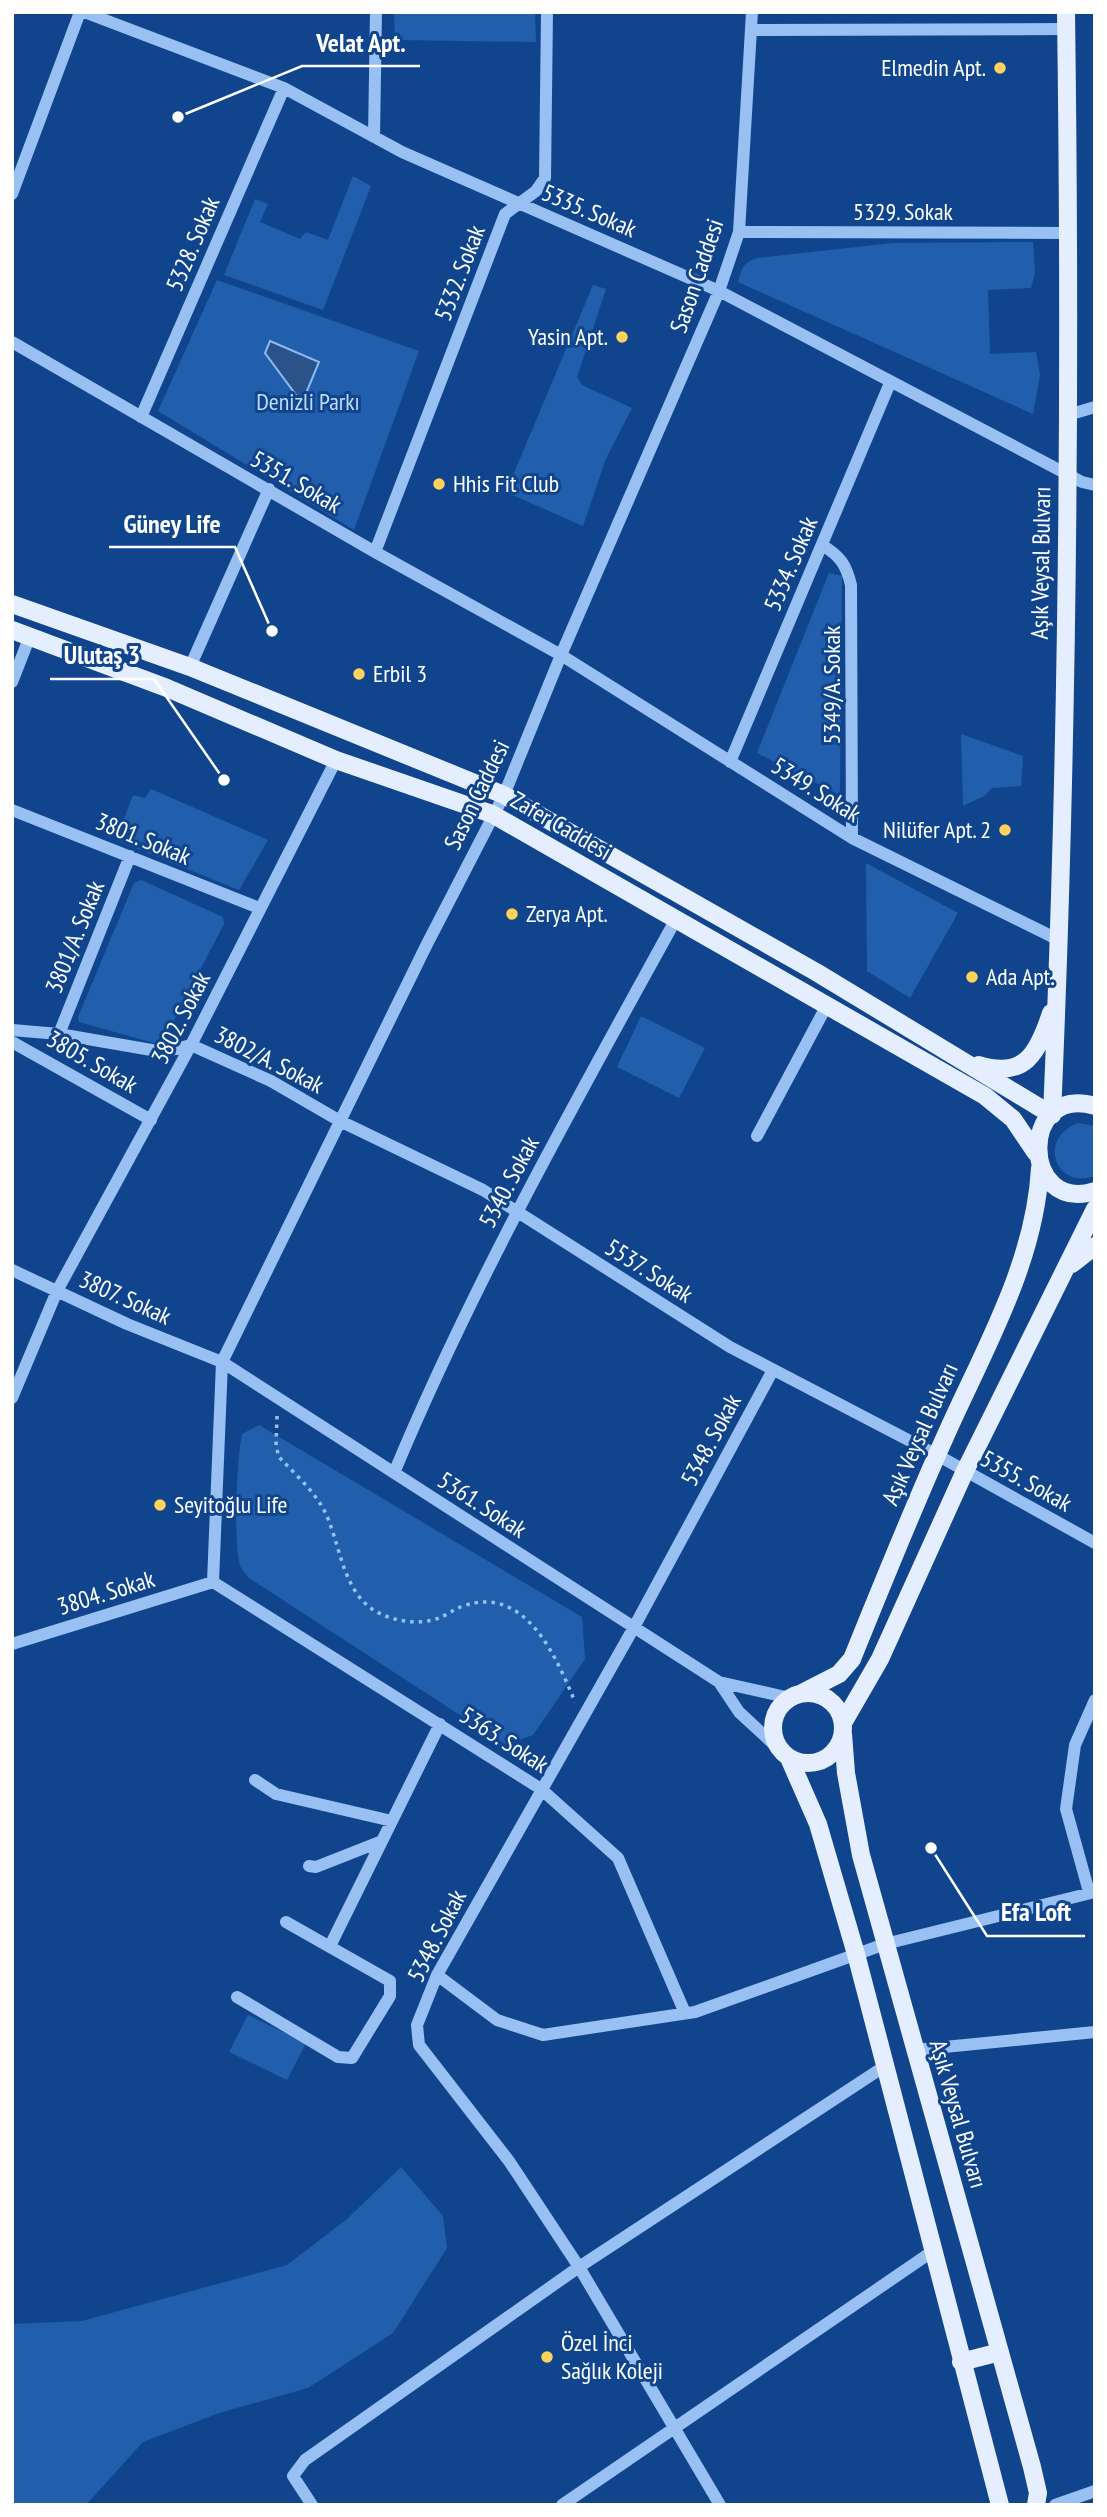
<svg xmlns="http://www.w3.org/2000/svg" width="1107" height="2517" viewBox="0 0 1107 2517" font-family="'PT Sans Narrow',sans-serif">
	<rect width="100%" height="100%" fill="#10458e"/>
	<path fill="#215fad" d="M394,12H535L536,42L395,40Z
		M353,176L371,186L323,310L224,275L255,199L268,204L260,222L300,239L306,232L328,240Z
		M1033,242L1035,273L1031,288L988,290L990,354L1036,352L1040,375L1033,414L738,282C741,269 744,262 757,258L893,243Z
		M217,280L419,351L354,530L158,411Z
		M593,285L606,289L577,377L582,385L632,408L605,461L583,526L506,492Z
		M829,573L842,576L840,795L757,753Z
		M961,734L1023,756L1021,786L992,788L984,796L963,806Z
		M151,789L268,840L239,890L116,840L133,795L145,798Z
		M866,863L958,913L910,998L867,971Z
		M141,880L223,917L224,924L161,1045L79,1022L78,1017L134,883Z
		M641,1016L705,1048L679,1098L617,1067Z
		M1078,1123L1095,1126V1176C1055,1190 1037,1138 1078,1123Z
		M259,1425L582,1617L585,1659L533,1735L506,1745L249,1578C246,1574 241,1569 240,1565C233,1543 237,1457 242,1434Z
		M248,2015L306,2043L287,2080L229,2052Z
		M401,2167L443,2216L447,2248L393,2333L308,2388L219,2413L143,2442L86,2505H12V2324L82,2321L287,2265L347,2219Z"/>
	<path fill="#2b5389" stroke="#8abbf6" stroke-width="2" d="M270,341L319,362L302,403L265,353Z"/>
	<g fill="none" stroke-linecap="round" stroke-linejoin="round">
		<path stroke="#98c0f2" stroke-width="3.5" stroke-dasharray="3.5 5" stroke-linecap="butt" d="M277,1416L276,1446L279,1457C294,1473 313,1490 324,1510C340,1541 341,1587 372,1609C390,1621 418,1626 439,1618C447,1615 454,1609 463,1606C525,1584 556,1656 575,1702"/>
		<path stroke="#98c0f2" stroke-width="12" d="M84,12L284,88L402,152L719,291L1082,482L1095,485
			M751,30L1066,29
			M374,137L376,12
			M12,194L80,12
			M739,232L1068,233
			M12,342L375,552L561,655L852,838L1059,940
			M1068,415L1095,407
			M141,417L284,88
			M822,545C840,556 846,564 851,585L852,838
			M375,552L505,214L536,191L545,178L547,12
			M190,667L269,489
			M12,682L30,636
			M730,762L890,383
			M12,810L259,908
			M12,1030L59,1034L163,1052L191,1045L271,1081L340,1121L483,1190L730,1347L937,1455L1095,1543
			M59,1034L130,856
			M12,1042L151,1120
			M757,1136L827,1005
			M12,1270L127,1324L222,1362L719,1682
			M12,1398L57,1291L191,1045L336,760
			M394,1473C474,1281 576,1101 676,919
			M213,1582L222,1362L426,946L504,795L561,655L719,291L739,232L752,12
			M213,1582L541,1789L618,1858L685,2013
			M12,1644L213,1582
			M780,1750L739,1712L719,1682L790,1698
			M255,1780L276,1794L392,1821
			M309,1866L316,1867L382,1841
			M1089,1892L1066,1809L1075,1745L1095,1700
			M330,1946L440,1724
			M437,1975L497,2020L543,2035L695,2012L885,1944L1095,1892
			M237,1997L338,2057L352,2058L390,1996V1981L286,1922
			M914,2050L1095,2032
			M312,2505L293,2476L305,2460L579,2267L885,2066
			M562,2505L933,2251
			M720,2505L579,2267L509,2161L419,2045L417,2025L437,1975L633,1629L773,1370
			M1055,2505L1095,2491"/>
		<path stroke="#e4eeff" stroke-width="18" d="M12,604L190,667L504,795L816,972L1052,1115C1068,747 1071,380 1066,12
			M12,630L167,688L336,760L492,814L985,1096L1013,1119L1036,1153
			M979,1065C1025,1079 1038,1053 1051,1013
			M1095,1106C1018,1083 1021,1215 1095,1191
			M1072,1264L1095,1246
			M773 1728a35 35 0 1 1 70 0a35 35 0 1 1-70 0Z
			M802,1693L839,1674L852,1659C882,1585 912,1510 945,1437C983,1351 1035,1264 1040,1168
			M843,1723L880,1659L965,1471L1095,1209
			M843,1734L846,1773L861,1855L1032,2467L1038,2493L1036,2505
			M789,1758L818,1824L856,1954L1000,2505
			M961,2362L1000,2352"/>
	</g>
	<g fill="#ffd25a" stroke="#10458e" stroke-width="2.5">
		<circle cx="1000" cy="68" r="7"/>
		<circle cx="622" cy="337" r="7"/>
		<circle cx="439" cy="484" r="7"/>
		<circle cx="359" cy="674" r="7"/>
		<circle cx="1005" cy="830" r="7"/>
		<circle cx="512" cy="914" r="7"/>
		<circle cx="972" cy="977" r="7"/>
		<circle cx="160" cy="1505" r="7"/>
		<circle cx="547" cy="2357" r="7"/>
	</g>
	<g text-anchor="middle" stroke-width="6" stroke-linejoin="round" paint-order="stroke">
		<g font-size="24" fill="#fff" stroke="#10458e" text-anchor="start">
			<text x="986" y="76" text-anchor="end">Elmedin Apt.</text>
			<text x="608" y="345" text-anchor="end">Yasin Apt.</text>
			<text x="453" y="492">Hhis Fit Club</text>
			<text x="373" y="682">Erbil 3</text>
			<text x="991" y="838" text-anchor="end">Nilüfer Apt. 2</text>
			<text x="526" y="922">Zerya Apt.</text>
			<text x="986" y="985">Ada Apt.</text>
			<text x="174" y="1513">Seyitoğlu Life</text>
			<text x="561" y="2351">Özel İnci<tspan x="561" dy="28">Sağlık Koleji</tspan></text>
		</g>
		<g font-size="24" fill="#fff" stroke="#10458e">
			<text transform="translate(589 211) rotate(23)" y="8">5335. Sokak</text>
			<text x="903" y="220">5329. Sokak</text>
			<text transform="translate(193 244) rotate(-67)" y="8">5328. Sokak</text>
			<text transform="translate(460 273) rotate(-69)" y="8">5332. Sokak</text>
			<text transform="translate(697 276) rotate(-71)" y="8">Sason Caddesi</text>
			<text transform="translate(296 482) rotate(30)" y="8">5351. Sokak</text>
			<text transform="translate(1041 563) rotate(-89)" y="8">Aşık Veysal Bulvarı</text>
			<text transform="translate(791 564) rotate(-67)" y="8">5334. Sokak</text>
			<text transform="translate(832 685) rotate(-90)" y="8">5349/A. Sokak</text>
			<text transform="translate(816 790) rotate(32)" y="8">5349. Sokak</text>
			<text transform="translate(477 795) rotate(-64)" y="8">Sason Caddesi</text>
			<text transform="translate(561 826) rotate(30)" y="8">Zafer Caddesi</text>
			<text transform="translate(143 839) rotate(22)" y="8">3801. Sokak</text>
			<text transform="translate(75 937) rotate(-68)" y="8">3801/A. Sokak</text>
			<text transform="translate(181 1018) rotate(-63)" y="8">3802. Sokak</text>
			<text transform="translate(269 1060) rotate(27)" y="8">3802/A. Sokak</text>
			<text transform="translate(92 1062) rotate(30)" y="8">3805. Sokak</text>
			<text transform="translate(509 1182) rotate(-62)" y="8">5340. Sokak</text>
			<text transform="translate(649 1271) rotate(32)" y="8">5537. Sokak</text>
			<text transform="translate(125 1298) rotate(24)" y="8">3807. Sokak</text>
			<text transform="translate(920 1434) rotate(-66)" y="8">Aşık Veysal Bulvarı</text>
			<text transform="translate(711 1440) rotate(-62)" y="8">5348. Sokak</text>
			<text transform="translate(1026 1481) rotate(29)" y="8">5355. Sokak</text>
			<text transform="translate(482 1505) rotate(33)" y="8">5361. Sokak</text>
			<text transform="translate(106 1593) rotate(-17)" y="8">3804. Sokak</text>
			<text transform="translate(504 1740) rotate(33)" y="8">5363. Sokak</text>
			<text transform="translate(437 1936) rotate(-63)" y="8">5348. Sokak</text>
			<text transform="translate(958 2114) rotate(74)" y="8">Aşık Veysal Bulvarı</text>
		</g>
		<g font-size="24" fill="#bfdbfd" stroke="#10458e">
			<text x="308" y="410">Denizli Parkı</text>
		</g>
	</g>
	<path fill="none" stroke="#fff" stroke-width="2.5" d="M178 117L302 66H420M272 631L235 547H109M224 780L154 679H50M931 1848L987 1936H1085"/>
	<g fill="#fff" stroke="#10458e" stroke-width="2.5">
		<circle cx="178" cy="117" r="7"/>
		<circle cx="272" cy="631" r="7"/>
		<circle cx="224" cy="780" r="7"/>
		<circle cx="931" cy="1848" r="7"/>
	</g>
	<g font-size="26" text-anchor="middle" font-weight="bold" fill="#fff" stroke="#10458e" stroke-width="6" stroke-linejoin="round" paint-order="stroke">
		<text x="361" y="52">Velat Apt.</text>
		<text x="172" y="533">Güney Life</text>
		<text x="102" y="664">Ulutaş 3</text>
		<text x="1036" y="1921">Efa Loft</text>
	</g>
	<rect width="1107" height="2517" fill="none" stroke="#ffffff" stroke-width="28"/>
</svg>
